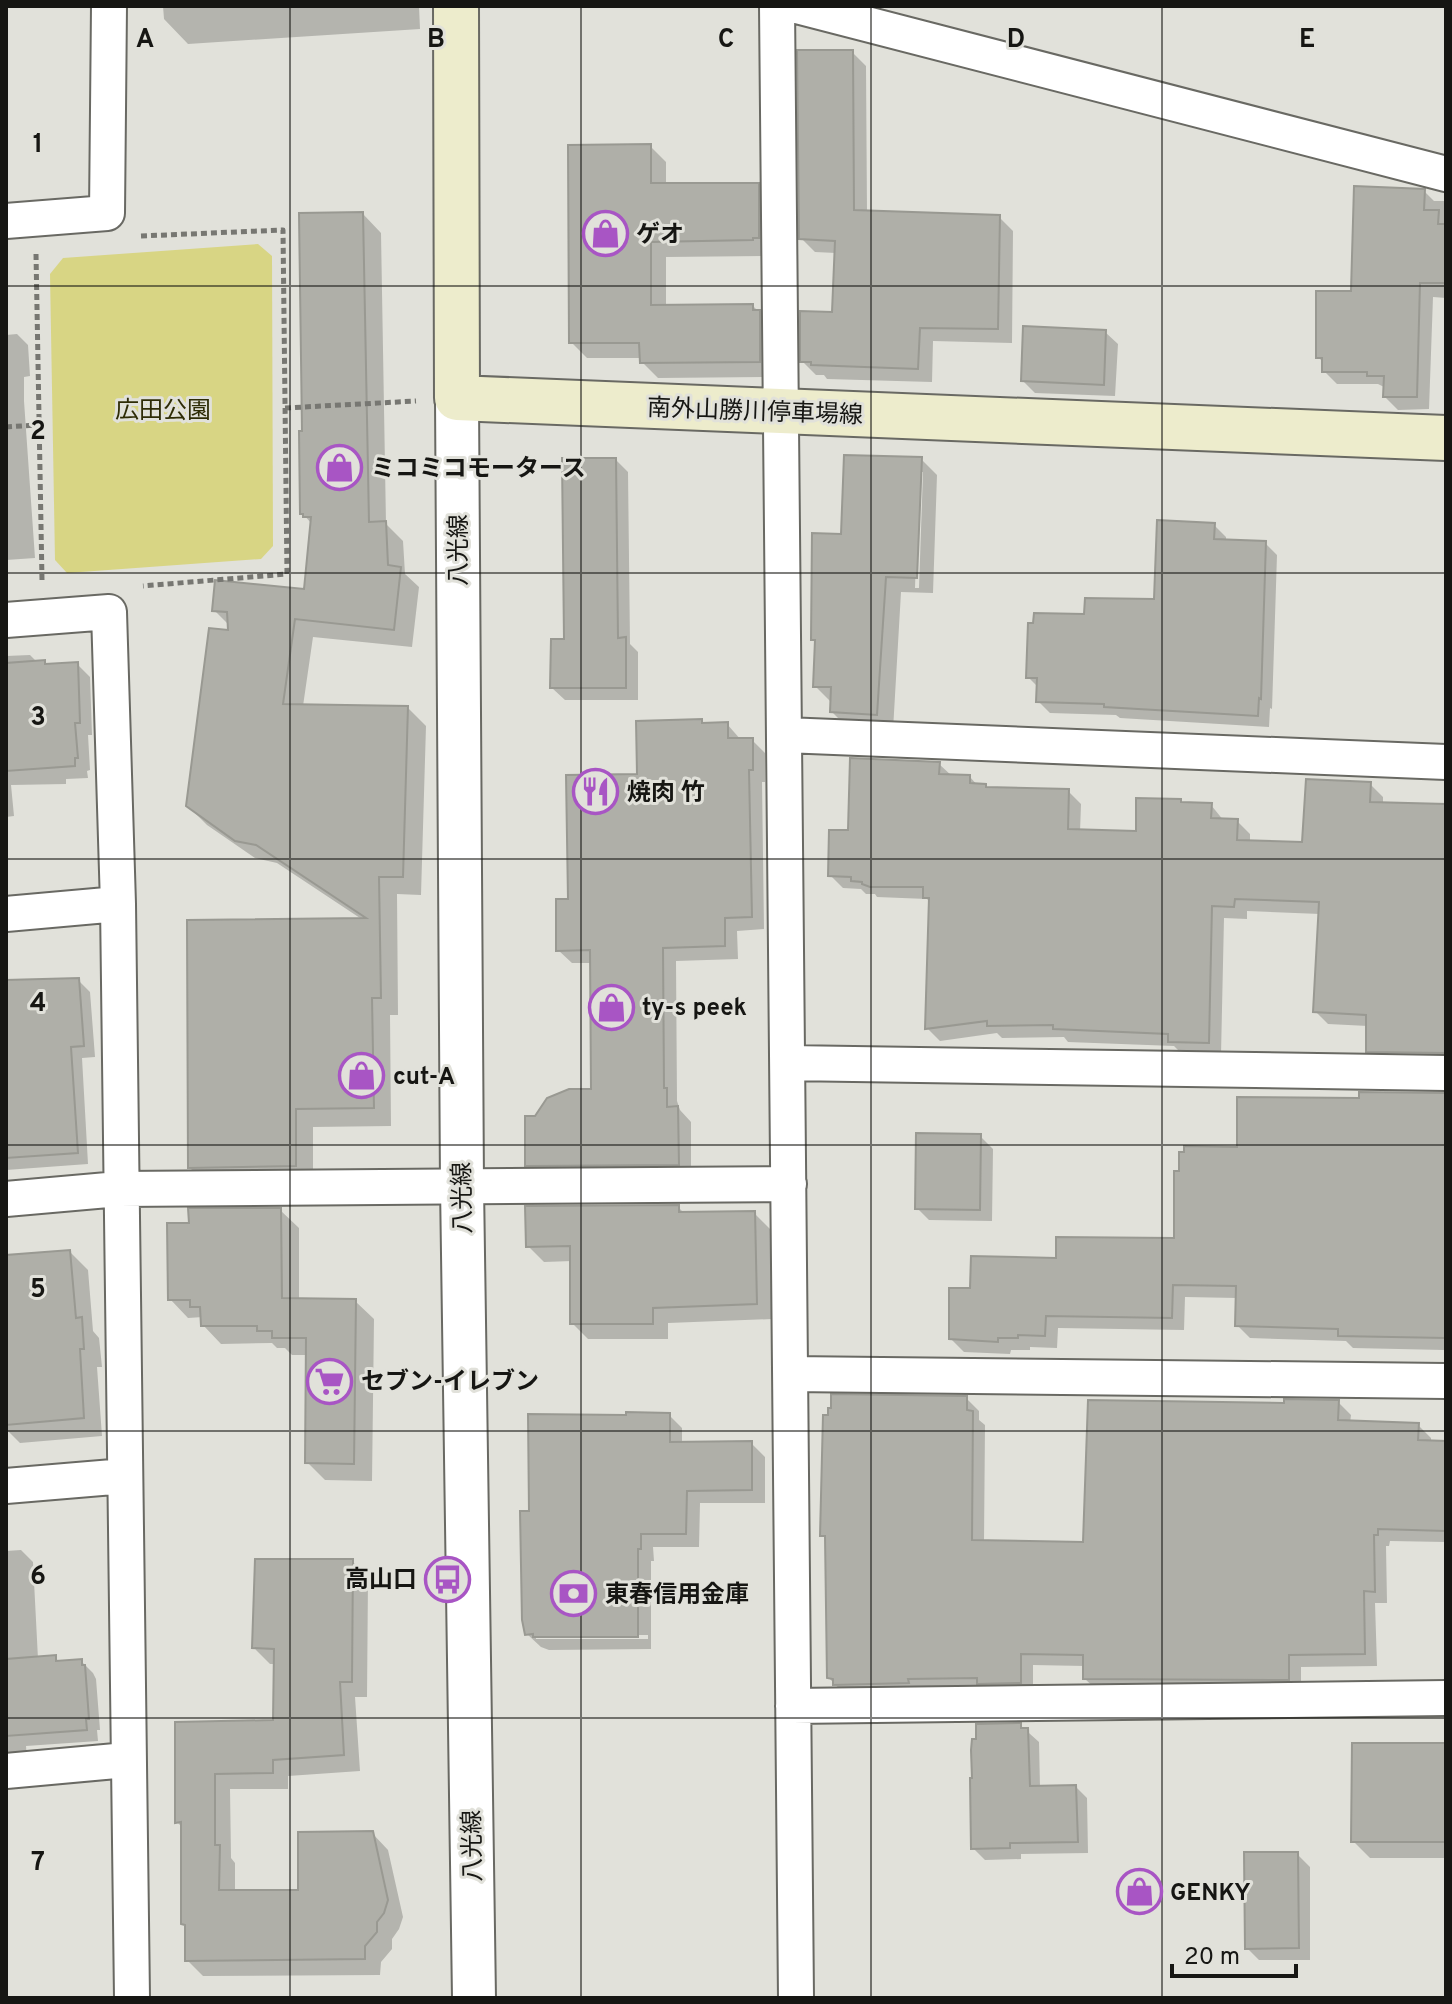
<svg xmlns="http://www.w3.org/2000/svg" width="1452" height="2004" viewBox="0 0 1452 2004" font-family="Overpass,'Noto Sans JP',sans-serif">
	<rect width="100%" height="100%" fill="#e1e1da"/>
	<path fill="#d8d584" d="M258,244L272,256L273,546L261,559L67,573L55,560L50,274L63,258Z"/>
	<path fill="#0003" fill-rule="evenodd" d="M163,6H419L420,29L188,44L164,19Z
		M852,52L866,66L867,213L999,217L1013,231L1012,343L933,341L932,382L827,379L824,375H816L802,361L833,314L836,253L815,252L801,238Z
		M650,146L666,162V185H758L774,201L768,256L666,257V307L753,306L775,328L776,377L658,378L642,362V358H587L571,342Z
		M1424,191L1434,201H1446V298L1433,297L1429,409L1398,410L1385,397L1386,388L1378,384H1337L1324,371V363L1318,357L1353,293Z
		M363,214L381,233L386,524L403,541L405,574L419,587L412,647L313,637L303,706L408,708L426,726L421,895L397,894L398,1015H390L391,1126L313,1127V1184L208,1186L190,1168L363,920L277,863L255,858L207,825L188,806L230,633L229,625L214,610L306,591L312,524L302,513L304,432Z
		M1105,332L1118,344L1115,396L1035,393L1023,381Z
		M17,334L28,345L30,376L24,377V401L35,558L6,560V335Z
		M921,459L937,475L933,593L901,592L893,730L848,728L832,712L831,702L815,686L817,643L813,639L843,536ZM919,472H923L919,588H915Z
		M616,460L628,472L630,644L638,652V700H565L552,688Z
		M1214,525L1226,537V541L1265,543L1277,555L1272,709L1270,708L1269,727L1120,718L1116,715L1050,713L1038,701L1039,688L1028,677L1086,616L1156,601Z
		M30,655L37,662H44L48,666L77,664L90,677L92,735H88L90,770L87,771L88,778L66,779V784L11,785L14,816L6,817V656Z
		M701,721L705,725L727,724L741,740H752L765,753V782H762L764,929L737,931L738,959L676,961L677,1101L680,1110L691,1122V1177L541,1179L527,1165L536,1118L593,1091L592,963H572L558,950L570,901L639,776Z
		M939,764L952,776L970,777L978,786H985L989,789L1068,791L1081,804L1080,832L1138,833L1181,801L1183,804L1211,805L1224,821H1237L1250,834V842L1304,844L1370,784L1383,797V805L1446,806V1052L1386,1051L1399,1064H1381L1368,1051V1026L1328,1024L1315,1011L1320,914L1247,911V919L1224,918L1221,1055H1183L1174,1046L1068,1042L1064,1037L1002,1038L997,1033L940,1041L927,1028L931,903L927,899L877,897L875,894H866L861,889L843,888L830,875L850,832Z
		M78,980L90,992L95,1057L82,1058L88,1164L6,1170V982Z
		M1446,1094V1354L1444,1350L1353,1348L1346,1341L1250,1338L1237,1325V1298L1185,1297L1184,1330L1058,1328L1057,1348L1030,1347V1350H1011L1010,1354L964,1352L951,1339L972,1290L1058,1260L1176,1240L1239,1149L1361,1100Z
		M980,1136L993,1149L992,1221L929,1220L917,1208Z
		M678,1207L685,1214L754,1213L770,1229L772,1319L668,1323V1339H588L572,1323V1261L544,1262L528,1246Z
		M280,1210L299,1228V1300L355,1301L374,1319L372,1481L325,1480L307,1462L308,1355H292L285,1348H277L272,1343L221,1344L203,1325V1317L188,1318L170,1299L191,1225Z
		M70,1252L88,1270L93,1331L99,1338L102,1367H97L102,1436L20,1443L6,1429V1257Z
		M966,1398L979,1411V1420L985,1425L984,1542L1085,1544L1286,1405L1338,1402L1351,1415L1350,1423L1418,1425L1431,1438V1442L1446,1443V1542L1390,1541L1389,1546H1386L1387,1603H1375L1377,1666L1301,1667V1692L1098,1691L1085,1679V1666L1033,1665V1695L847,1697L829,1678L827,1540L822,1535Z
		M669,1415L682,1428V1444L751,1443L765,1457V1503H700L699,1547H653L654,1561H651V1649L549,1650L541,1647L527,1634L531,1513ZM536,1635H648V1639H536Z
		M21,1550L33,1562L38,1659L55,1657L60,1663L81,1661L93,1673L96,1679L100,1730H97L98,1741L26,1746L27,1758L6,1759V1551Z
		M352,1561L368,1578L367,1697H355L360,1771L288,1776V1789H230L231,1858L235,1863V1892H300L372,1833L388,1850L403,1917L399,1929L392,1939V1949L381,1962L380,1975L203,1976L187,1960V1928L183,1924V1828L177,1822V1724L275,1722V1664H270L254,1648Z
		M1020,1725L1039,1742L1040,1787H1076L1087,1798L1088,1853L1021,1854V1859L985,1860L973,1848Z
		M1446,1745V1858H1370L1353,1841Z
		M1297,1854L1310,1867V1960H1259L1247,1948Z"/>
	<path fill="#afafa8" stroke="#999992" stroke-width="2" d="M797,50H853L854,210L1000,215L998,329L920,328L918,369L811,365V362H800V311L832,312L835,241L799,239Z
		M651,144V183H759V238H753V240L651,242V305L753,304V310H760V362L640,363L639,343H569L568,145Z
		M1354,186L1425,189L1424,210H1439L1438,224H1446V283H1420L1417,397H1383L1384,376H1367V372H1322V358H1316V291H1351Z
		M363,212L369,522L386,521L388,565L401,567L394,630L295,619L283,704L408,706L403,877H379L381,998H372L374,1108L296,1109V1166L188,1168L187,920L366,918L256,845L235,841L186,806L209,628L228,630L227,612L212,611L215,580L304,589L311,517H303V514H300L299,431H302L299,213Z
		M1023,326L1106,330L1104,385L1021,381Z
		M844,455L922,457L917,578L886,577L877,715L830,712L831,687H813L815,640H811L812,533L841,534Z
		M562,458H616L618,638L626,637V688H550L551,639H564Z
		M1157,520L1215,523L1214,539L1266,541L1261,699L1259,698L1258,716L1104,707V704L1036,702L1037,678H1026L1028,623H1033L1034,613L1084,614L1085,598L1154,599Z
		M45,660V664L78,662L80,723H75L78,758H75V766L6,771V663Z
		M702,719V723L728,722V738H753V770H749L752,917L725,918V946L663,948L664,1088H667V1107L678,1106L679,1165L525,1166V1116H535L547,1098L569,1089H591L590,950L556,951V899H568L566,775L637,774L636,721Z
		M850,758L940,762L939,774L970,775V783L986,784V787L1069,789L1068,829L1136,831V798L1181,799V802L1212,803L1211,818L1238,819L1237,840L1302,842L1306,779L1371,782L1370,802L1446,804V1053L1366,1052V1015L1313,1012L1319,902L1235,899L1234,907L1212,906L1209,1043L1168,1042V1034L1053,1029V1025L987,1026V1021L925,1029L929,898H923V887H870L862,884V882L851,881V877L828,876L829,830H848Z
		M79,978L84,1046L71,1047L78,1153L6,1158V980Z
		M1359,1092L1446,1093V1338L1338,1336V1329L1235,1326L1236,1286L1173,1285L1172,1318L1046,1316L1045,1336L1018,1335V1338H998V1342L949,1339V1288H970L971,1256L1056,1258V1237L1174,1238V1171H1179V1152H1184V1146L1237,1147V1097L1359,1098Z
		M916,1133L981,1134L980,1210L915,1209Z
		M679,1205V1212L755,1211L757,1304L653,1308V1324H570V1246L526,1247L525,1206Z
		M188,1208H281L282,1298L356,1299L354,1464L305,1463L306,1338H272V1331H257V1326H201L200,1307H190V1300H168L167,1223H189Z
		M70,1250L76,1318L82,1317L84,1349H80L84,1418L6,1425V1255Z
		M831,1394L967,1396V1410L973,1411L972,1540L1083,1542L1088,1400L1284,1403V1399L1339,1400L1338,1420L1419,1423L1418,1440L1446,1441V1531L1378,1529V1535H1374L1375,1592L1364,1591L1365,1654L1289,1655V1680L1083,1679V1655L1021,1654V1683L977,1684V1678L908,1679L909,1683L833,1685V1679L827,1678L825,1536H820L823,1415H828V1408H831Z
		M626,1412L670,1413V1442L752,1441V1490L687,1491L686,1534H641V1549H638V1637H533V1634L525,1635L522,1620L520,1511H529L528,1414L626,1415Z
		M255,1559H353L352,1682H340L344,1755L273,1760V1773L215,1774V1845H220L219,1890H298V1832L373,1831L388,1900L384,1913L377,1922V1932L365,1946V1959L185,1961V1925L181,1924V1822L175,1823V1722L273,1720L274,1649L252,1648Z
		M56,1655V1661L82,1659V1665H85L89,1719H86L87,1730L6,1736V1659Z
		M1021,1723V1728H1028L1030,1786L1076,1785L1078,1842L1010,1843V1848L971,1849L970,1778H972L971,1750L972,1739H976V1724Z
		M1352,1743H1446V1842H1351Z
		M1244,1852H1298L1299,1948L1245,1949Z"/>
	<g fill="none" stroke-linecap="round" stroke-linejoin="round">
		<defs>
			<path id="minor" d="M777,6L796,1998
				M797,6L1446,174
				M6,221L107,213L109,6
				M6,620L109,612L118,904L132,1998
				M785,735L1446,762
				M6,914L118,904
				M788,1063L1446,1073
				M6,1199L119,1189L789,1184
				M791,1374L1446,1381
				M6,1486L125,1476
				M793,1706L1446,1698
				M6,1771L127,1760"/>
			<path id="tertiary" d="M457,398L462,1186L474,1998"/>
			<path id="secondary" d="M456,6L457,398L1446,438"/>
		</defs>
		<use href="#minor" stroke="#696963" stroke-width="38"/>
		<use href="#tertiary" stroke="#696963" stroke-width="46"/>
		<use href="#secondary" stroke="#696963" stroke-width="48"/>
		<path stroke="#777772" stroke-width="5" stroke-dasharray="6 4" stroke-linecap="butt" d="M141,236L283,230L287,574L143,586
			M36,254L42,580
			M285,408L416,401
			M6,427L37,425"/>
		<use href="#minor" stroke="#fff" stroke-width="34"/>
		<use href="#tertiary" stroke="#fff" stroke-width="42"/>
		<use href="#secondary" stroke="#edeccc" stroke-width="44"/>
	</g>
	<path fill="none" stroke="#161613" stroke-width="2" stroke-opacity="0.55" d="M290,6V1998M581,6V1998M871,6V1998M1162,6V1998M6,286H1446M6,573H1446M6,859H1446M6,1145H1446M6,1431H1446M6,1718H1446"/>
	<defs>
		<symbol id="shop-ring" viewBox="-11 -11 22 22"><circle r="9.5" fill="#e1e1da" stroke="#a855c4" stroke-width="1.5"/><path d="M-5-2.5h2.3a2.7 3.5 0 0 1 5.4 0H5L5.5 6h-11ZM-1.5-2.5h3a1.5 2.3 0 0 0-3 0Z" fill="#a855c4"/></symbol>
		<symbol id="restaurant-ring" viewBox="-11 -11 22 22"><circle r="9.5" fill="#e1e1da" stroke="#a855c4" stroke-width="1.5"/><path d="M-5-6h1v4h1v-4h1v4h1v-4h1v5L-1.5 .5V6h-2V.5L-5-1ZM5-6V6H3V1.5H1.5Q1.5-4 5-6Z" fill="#a855c4"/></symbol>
		<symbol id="supermarket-ring" viewBox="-11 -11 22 22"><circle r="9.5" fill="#e1e1da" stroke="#a855c4" stroke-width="1.5"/><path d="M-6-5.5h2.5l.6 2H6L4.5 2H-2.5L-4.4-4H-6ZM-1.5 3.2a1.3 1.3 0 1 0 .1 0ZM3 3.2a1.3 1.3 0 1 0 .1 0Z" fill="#a855c4"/></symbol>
		<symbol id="bus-ring" viewBox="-11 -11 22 22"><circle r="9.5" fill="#e1e1da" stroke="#a855c4" stroke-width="1.5"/><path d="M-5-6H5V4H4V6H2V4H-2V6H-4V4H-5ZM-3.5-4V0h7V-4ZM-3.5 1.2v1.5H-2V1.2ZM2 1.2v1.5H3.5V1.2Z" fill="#a855c4"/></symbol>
		<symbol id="bank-ring" viewBox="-11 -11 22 22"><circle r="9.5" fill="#e1e1da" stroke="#a855c4" stroke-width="1.5"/><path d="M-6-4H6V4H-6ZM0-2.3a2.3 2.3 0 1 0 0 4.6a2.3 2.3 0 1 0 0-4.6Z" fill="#a855c4"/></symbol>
	</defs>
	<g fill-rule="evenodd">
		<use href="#shop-ring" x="580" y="208" width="51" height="51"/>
		<use href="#shop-ring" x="314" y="442" width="51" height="51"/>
		<use href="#restaurant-ring" x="570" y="766" width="51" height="51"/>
		<use href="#shop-ring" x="586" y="982" width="51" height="51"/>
		<use href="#shop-ring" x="336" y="1050" width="51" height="51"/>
		<use href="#supermarket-ring" x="304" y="1356" width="51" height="51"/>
		<use href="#bus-ring" x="422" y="1554" width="51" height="51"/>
		<use href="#bank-ring" x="548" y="1568" width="51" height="51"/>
		<use href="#shop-ring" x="1114" y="1866" width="51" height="51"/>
	</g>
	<g text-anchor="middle" stroke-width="6" stroke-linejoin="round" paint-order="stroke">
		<g font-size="24" font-weight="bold" fill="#161613" stroke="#e1e1da" text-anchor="start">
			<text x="636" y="242">ゲオ</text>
			<text x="371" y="476">ミコミコモータース</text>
			<text x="627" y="800">焼肉 竹</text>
			<text x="642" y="1015">ty-s peek</text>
			<text x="393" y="1084">cut-A</text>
			<text x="361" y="1389">セブン-イレブン</text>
			<text x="417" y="1587" text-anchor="end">高山口</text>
			<text x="605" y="1602">東春信用金庫</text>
			<text x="1170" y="1900">GENKY</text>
		</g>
		<g font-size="24" fill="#2e2c06" stroke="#e1e1da">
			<text x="163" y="418">広田公園</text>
		</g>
		<g font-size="24" fill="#161613" stroke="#e1e1da">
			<text transform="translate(755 411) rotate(2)" y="8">南外山勝川停車場線</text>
			<text transform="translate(458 550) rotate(-90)" y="8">八光線</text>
			<text transform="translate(462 1198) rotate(-91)" y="8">八光線</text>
			<text transform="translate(472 1846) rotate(-91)" y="8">八光線</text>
		</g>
	</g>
	<g font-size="26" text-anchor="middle" font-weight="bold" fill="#161613" stroke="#e1e1da" stroke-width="6" stroke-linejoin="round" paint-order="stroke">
		<text x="145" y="47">A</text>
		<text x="436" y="47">B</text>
		<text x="726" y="47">C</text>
		<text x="1016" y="47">D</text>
		<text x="1307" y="47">E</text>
		<text x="38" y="152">1</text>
		<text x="38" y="439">2</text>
		<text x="38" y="725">3</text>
		<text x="38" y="1011">4</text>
		<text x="38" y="1297">5</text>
		<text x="38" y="1584">6</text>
		<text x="38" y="1870">7</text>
	</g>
	<rect width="1452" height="2004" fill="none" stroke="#161613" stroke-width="16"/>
	<path d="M1172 1964v12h124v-12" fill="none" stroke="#161613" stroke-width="4"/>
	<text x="1184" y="1964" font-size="24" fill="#161613" stroke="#e1e1da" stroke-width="6" paint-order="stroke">20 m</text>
</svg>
